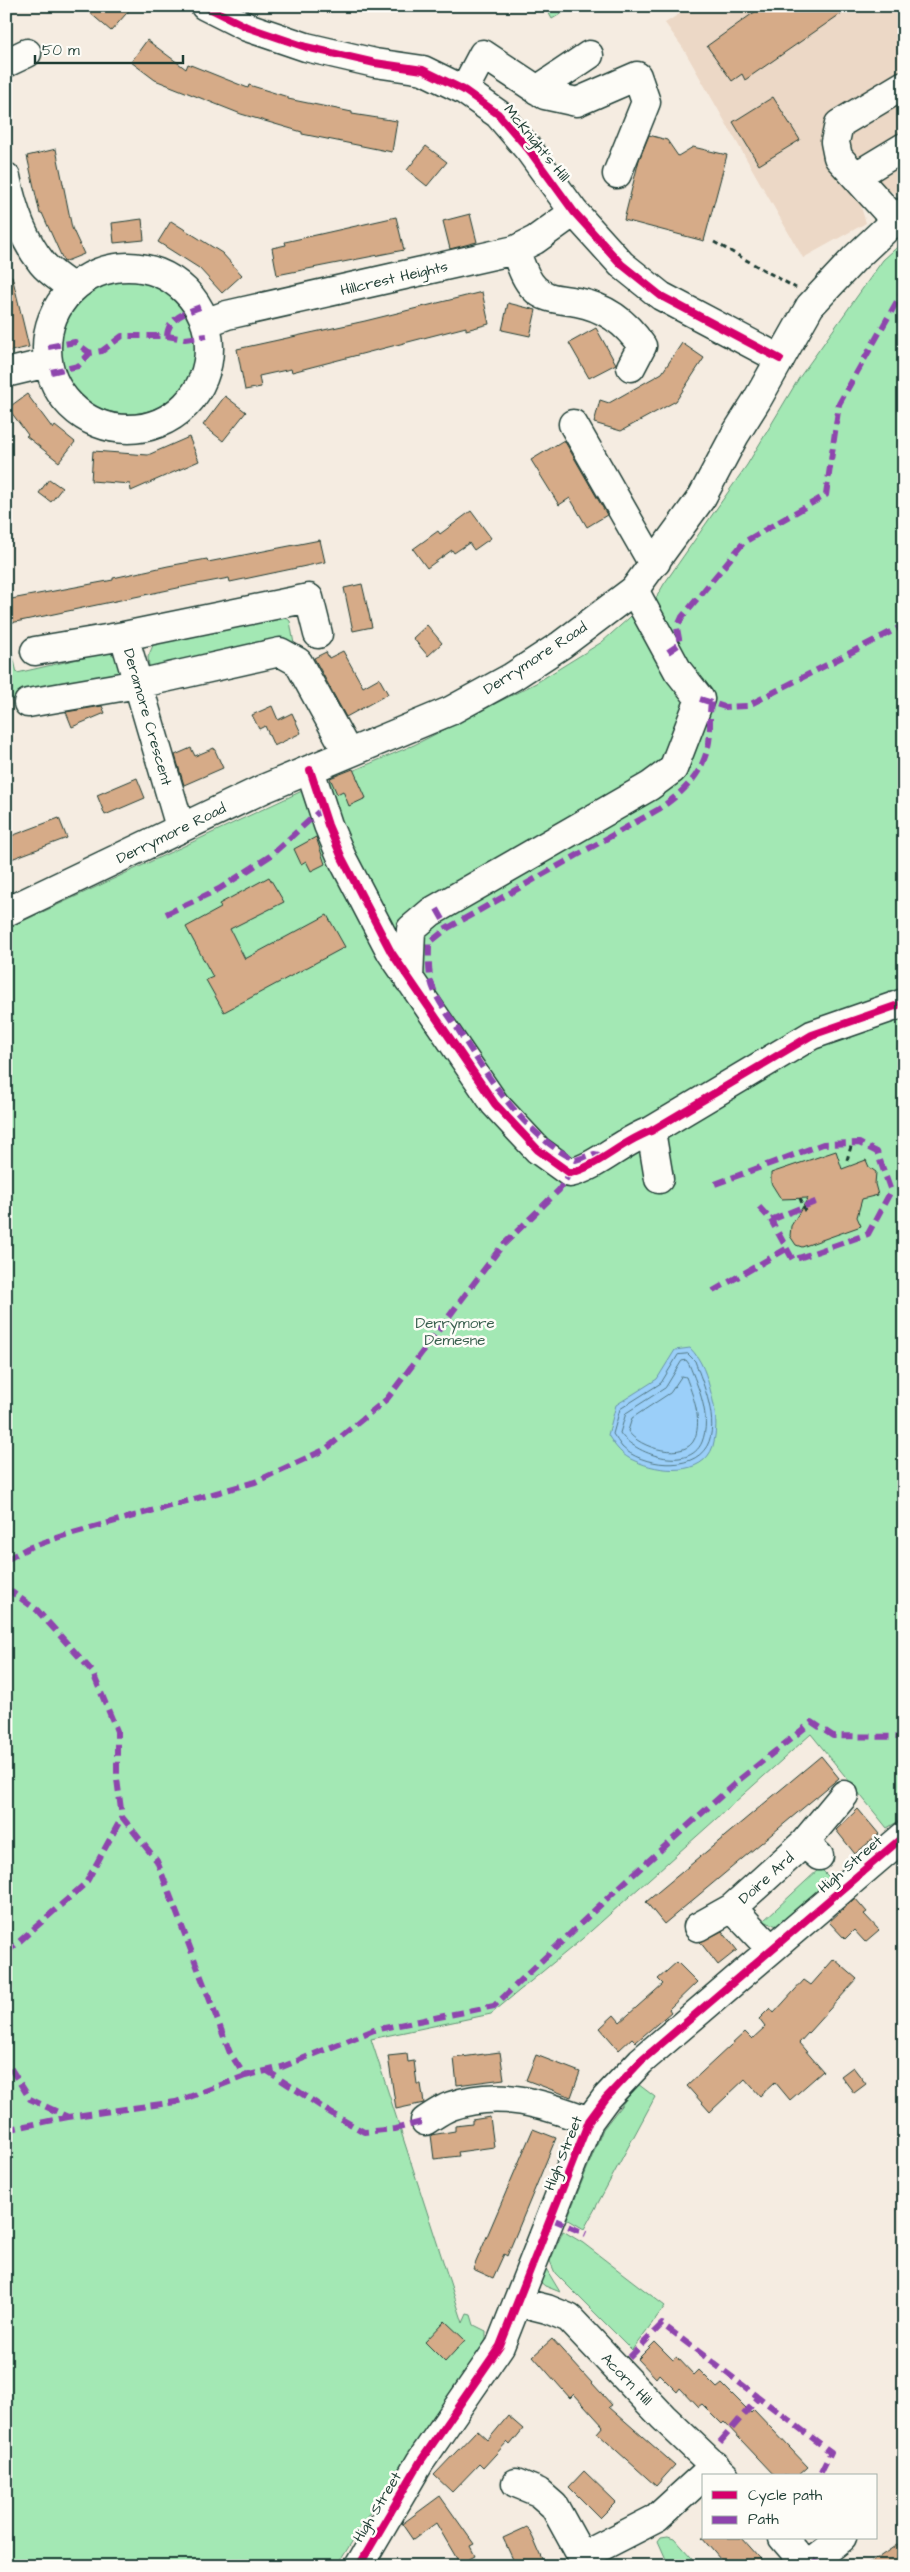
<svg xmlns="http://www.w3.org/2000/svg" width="910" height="2572" viewBox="0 0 910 2572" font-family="'Architects Daughter',sans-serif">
	<rect width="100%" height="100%" fill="#f5ece1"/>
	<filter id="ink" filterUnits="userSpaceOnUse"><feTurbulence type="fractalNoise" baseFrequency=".02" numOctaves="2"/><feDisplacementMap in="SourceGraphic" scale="10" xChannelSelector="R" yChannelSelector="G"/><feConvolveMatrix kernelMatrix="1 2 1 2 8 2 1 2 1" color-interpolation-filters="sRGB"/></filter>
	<g filter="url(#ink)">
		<path fill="#ecd8c6" d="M692,6H904V192L898,195L890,191L861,207L866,223L803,258L683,48L665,23Z"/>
		<path fill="#a3e8b4" stroke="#619274" d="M545,6H574L552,19Z
			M904,241V1818L887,1828L811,1734L582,1939L491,2014L371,2039L463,2323L467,2314L471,2315L474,2325L486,2331V2340L445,2410L377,2501L337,2566H6V929L302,791L311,793L327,786L331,780L414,745L536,683L602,642L638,610L653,603L664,584L747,465L799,378L883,260Z
			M58 344a70 70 0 1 1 140 0a70 70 0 1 1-140 0Z
			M284,616L290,621L294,644L150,674L148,657L154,643Z
			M6,635H8L17,673L87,657L89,651L103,649L123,661L126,679L9,700L6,688Z
			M820,1868L832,1880L777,1926L763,1921Z
			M638,2084L655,2097L584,2229L567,2219L603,2129Z
			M563,2231L583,2243L665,2306L632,2350L555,2273L550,2261Z
			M542,2262L560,2292L545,2286L539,2281Z
			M668,2536L674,2538L699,2566H669L658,2541L661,2537Z"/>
		<path fill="#9bcff9" stroke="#6995aa" d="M690,1348C702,1360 707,1376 711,1393C716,1411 718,1427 713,1446C703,1477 658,1472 635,1461C622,1456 615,1446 608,1435L616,1405L657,1379L675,1350Z"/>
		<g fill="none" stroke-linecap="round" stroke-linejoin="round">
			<path stroke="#517783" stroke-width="1" d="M688,1354L695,1361C703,1384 720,1422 707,1446C692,1473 641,1466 622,1447C619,1443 616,1438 613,1434L620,1409L661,1383L678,1355Z
				M682,1361L686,1360L689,1364C698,1387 712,1417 702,1442C689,1473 634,1454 620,1433L626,1413L665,1388Z
				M682,1376L686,1377C693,1396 702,1418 695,1438C686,1462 638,1448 628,1431L632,1418L670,1393Z"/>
		</g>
		<path fill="#d6ab88" stroke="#1f3d34" d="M82,6H133L111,31Z
			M763,6H852L745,80L742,74L732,81L707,46Z
			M147,40L186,69L188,64L248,88L249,85L288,97V99L352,112V114L397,121L392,152L302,134V132L241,114L155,80L131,62Z
			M773,97L800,140L759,165L733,122Z
			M649,135L667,140L678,156L693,147L727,155L704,241L624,220L639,160Z
			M426,146L447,162L427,186L407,170Z
			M56,149L72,228L84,254L64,262L42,213L40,214L27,156Z
			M470,214L477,242L450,249L443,221Z
			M396,217L404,250L277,275L272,248L286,245L285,242Z
			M142,219L144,240L114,243L112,223Z
			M171,221L222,253L242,275L222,293L199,268L158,242Z
			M12,276L29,347L6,352V277Z
			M482,292L489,324L466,330V327L292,372L291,369L259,376L261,387L245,390L237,349L365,321Z
			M508,303L536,310L530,336L502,330Z
			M596,328L616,364L589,378L569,343Z
			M682,343L704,358L676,401L621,431L594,423L600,400L609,403L662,373Z
			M27,394L53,429L55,426L75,442L59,462L26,436L28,435L8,408Z
			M225,396L246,412L223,441L203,425Z
			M189,437L199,461L131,491L130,484L91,481L93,451L148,455Z
			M564,440L607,515L587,527L570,498L559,505L531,460Z
			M49,479L62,488L51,502L39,493Z
			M471,511L491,538L474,550L469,543L454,553L452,550L427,568L413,549L438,531L440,534Z
			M320,540L325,562L230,582L229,578L192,585L6,624V600L113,580V578L168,566L207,559L208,562Z
			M362,584L372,627L353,631L344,588Z
			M427,625L442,643L428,656L413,638Z
			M343,651L363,687L379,678L388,694L346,717L314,658L326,652L329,658Z
			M102,706L105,713L72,727L66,712Z
			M272,706L278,720L292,713L301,733L274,746L265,726L259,729L252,715Z
			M191,748L195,756L214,748L223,768L184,785L175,755Z
			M353,769L366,798L349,806L343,791L337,794L330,778Z
			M137,778L145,798L105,815L97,795Z
			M59,818L67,838L6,861V838Z
			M316,837L325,864L311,871L306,861L301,864L294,849Z
			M269,877L284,902L230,929L245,959L327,915L345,947L224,1012L206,980L213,977L186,927L221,908L219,904Z
			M836,1151L842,1169L866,1160L869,1167L876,1172L875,1184L878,1195L862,1199L857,1217L861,1226L802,1247L796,1245L790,1236L791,1226L808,1198L781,1199L771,1183V1173Z
			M821,1756L839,1778L664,1924L646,1902Z
			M858,1809L879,1834L855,1854L836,1830Z
			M855,1898L867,1912L864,1914L879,1930L865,1942L854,1930L845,1939L829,1922Z
			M722,1931L737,1950L718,1965L700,1942Z
			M834,1959L857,1979L799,2043L823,2071L790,2100L775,2082L760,2096L745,2079L710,2112L687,2086L745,2032L752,2039L765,2027L759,2019L770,2008L774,2013L804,1980L811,1985Z
			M677,1962L697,1982L669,2009L671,2012L636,2042L632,2038L619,2050L600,2028L614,2015L620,2022L663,1984L658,1979Z
			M500,2052L504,2079L457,2085L454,2058Z
			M407,2054L408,2062L414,2061L417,2084H421L424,2103L396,2109L388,2056Z
			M536,2055L580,2072L571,2097L526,2080Z
			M853,2067L866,2084L854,2093L841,2076Z
			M490,2117L494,2147L458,2152L459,2156L434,2159L431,2135L455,2131V2126L472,2124V2120Z
			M533,2129L556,2138L507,2256L504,2254L493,2278L473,2269Z
			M445,2321L465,2340L445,2362L425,2342Z
			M552,2339L612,2405L609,2407L675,2465L656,2486L597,2433L603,2426L574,2394L570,2398L533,2356Z
			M655,2342L673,2360L677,2357L694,2375L699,2370L717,2388L722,2384L751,2413L754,2410L808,2467L798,2476H775L724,2422L722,2424L702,2404L698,2407L680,2388L677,2392L659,2374L656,2378L638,2359Z
			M508,2416L523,2429L510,2445L507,2442L483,2468L479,2464L452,2492L434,2475L477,2430L488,2440Z
			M584,2471L616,2502L600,2518L569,2487Z
			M440,2496L474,2544L470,2546L475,2556L460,2564L436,2523L413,2540L402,2524Z
			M527,2527L533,2538L545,2566H516L503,2538Z
			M702,2538H742L767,2566H726Z
			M904,2540V2566H866Z"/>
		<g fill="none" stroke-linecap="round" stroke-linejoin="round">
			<defs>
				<path id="minor" d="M205,6L247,27L306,47L375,63L423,70L464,90L498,114L529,150L574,212L621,264L661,296L780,359
					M6,63L27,53
					M464,90L483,54L545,95L577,102L637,76L646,102L617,174
					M537,90L589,55
					M856,176L904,147
					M6,177C12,207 22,238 42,263C50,273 63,280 72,288
					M895,220L838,157L835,142L839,124L904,85
					M515,250C520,262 524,278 534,288C545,300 562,299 577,302C605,307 626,322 642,346L631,367
					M47 348a81 81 0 1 1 162 0a81 81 0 1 1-162 0Z
					M205,323L227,315L515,250L535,240L574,212
					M6,373L48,363
					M573,424L648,555L656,562
					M124,636L309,598L318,634
					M35,651L124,636L180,827
					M28,703L138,684L280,652L298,662L348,753
					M310,770L328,825L342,858L391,952L495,1104L538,1150L570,1173C599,1166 622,1141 651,1131L812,1035L904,1003
					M409,980L411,929L431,912L650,786L673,769L700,699L678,671L634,590
					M651,1131L659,1179
					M804,1843L844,1795
					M698,1927L732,1908
					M771,1949L732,1908L804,1843L819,1856
					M425,2121C433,2116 442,2109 451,2106C500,2089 544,2104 589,2121
					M519,2302L547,2309L569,2318L663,2417L725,2476
					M516,2483L538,2492L554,2506L587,2566
					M783,2538L807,2566
					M583,2556L657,2518L715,2465
					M359,2566L420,2462L500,2346L589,2121L606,2098L641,2061L904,1836
					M807,2566L842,2538"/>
				<path id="major" d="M6,912L263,789L450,711L512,677L561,645L634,590L702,497L735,435L757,400L810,306L855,258L904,212"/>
			</defs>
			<use href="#minor" stroke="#1f3d34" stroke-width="31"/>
			<use href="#major" stroke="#1f3d34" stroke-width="31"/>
			<path stroke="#1f3d34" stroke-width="3" stroke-dasharray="5 4" stroke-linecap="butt" d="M714,242L796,288
				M847,1160L852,1143
				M800,1198L806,1214"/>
			<use href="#minor" stroke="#fdfcf7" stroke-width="28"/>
			<use href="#major" stroke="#fdfcf7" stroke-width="28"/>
			<path stroke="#8e44ad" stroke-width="6" stroke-dasharray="12 6" stroke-linecap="butt" d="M167,336C168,318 185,313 200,307
				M48,347L75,342L90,353
				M51,372L78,366L90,353L102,351L122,336H167L185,339L207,336
				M668,652L680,644L677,628L682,617L744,542L826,495L839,404L904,289
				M700,699L725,707L747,706L904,625
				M437,909L448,928
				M166,914L219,889L270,856L323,808
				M604,1156L594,1154L576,1160C525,1137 486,1074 457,1028C448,1014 435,998 431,981C428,969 429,956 429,943L448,928L659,809C685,791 703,774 709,742C711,729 709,715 711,702
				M715,1184L823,1144L859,1143L877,1152L891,1191L868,1234L793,1260L771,1220
				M759,1207L771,1220L820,1200
				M713,1291L788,1248
				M6,1560L28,1548L62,1536L255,1482L326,1449L387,1399L501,1247L559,1190L570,1173
				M6,1588L37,1610L92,1671L117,1731V1779L122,1817L157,1861L230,2053L245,2076L176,2102L68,2117L30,2099L6,2061
				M6,1953L86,1883L122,1817
				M266,2070L331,2113L364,2132L395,2129L425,2121
				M245,2076L282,2067L374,2030L494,2006L615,1891L739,1780L812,1722L833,1736L899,1737L904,1740
				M6,2130L68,2117
				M552,2219L586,2234
				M629,2358L662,2324L831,2452L819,2476
				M720,2442L759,2397
				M813,2561L824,2566"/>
			<defs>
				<path id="cycleway" d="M205,6L247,27L306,47L375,63L423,70L464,90L498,114L529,150L574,212L621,264L661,296L780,359
					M310,770L328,825L342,858L391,952L495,1104L538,1150L570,1173C599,1166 622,1141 651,1131L812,1035L904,1003
					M359,2566L420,2462L500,2346L589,2121L606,2098L641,2061L904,1836"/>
			</defs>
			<use href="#cycleway" stroke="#fdfcf7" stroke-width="11"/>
			<use href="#cycleway" stroke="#d6006c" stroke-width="8"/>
		</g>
	</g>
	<g text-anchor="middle" stroke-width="5" stroke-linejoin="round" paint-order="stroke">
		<g font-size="15" fill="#1f3d34" stroke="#fdfcf7">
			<text transform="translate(537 143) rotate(51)" y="5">McKnight's Hill</text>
			<text transform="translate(394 278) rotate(-13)" y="5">Hillcrest Heights</text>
			<text transform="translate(535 658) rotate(-33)" y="5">Derrymore Road</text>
			<text transform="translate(148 717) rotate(74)" y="5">Deramore Crescent</text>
			<text transform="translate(171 833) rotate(-26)" y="5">Derrymore Road</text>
			<text transform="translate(850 1864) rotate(-41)" y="5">High Street</text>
			<text transform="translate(766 1878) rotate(-42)" y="5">Doire Ard</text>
			<text transform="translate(563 2153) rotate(-68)" y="5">High Street</text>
			<text transform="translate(627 2379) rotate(46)" y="5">Acorn Hill</text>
			<text transform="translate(377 2507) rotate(-59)" y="5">High Street</text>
		</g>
		<g font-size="15" fill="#395f4e" stroke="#fdfcf7">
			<text x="455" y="1328">Derrymore<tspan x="455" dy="17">Demesne</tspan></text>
		</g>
	</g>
	<rect width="910" height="2572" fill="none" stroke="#fdfcf7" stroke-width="25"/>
	<rect x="12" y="12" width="885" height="2547" fill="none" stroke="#1f3d34" stroke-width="2" filter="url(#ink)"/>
	<rect x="702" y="2474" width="175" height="65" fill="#fdfcf7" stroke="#a4b0a9"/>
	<rect x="712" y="2491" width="25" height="8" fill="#d6006c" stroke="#a4b0a9"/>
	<text x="748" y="2500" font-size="15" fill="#1f3d34">Cycle path</text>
	<rect x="712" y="2516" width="25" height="8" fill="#8e44ad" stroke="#a4b0a9"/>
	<text x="748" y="2524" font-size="15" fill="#1f3d34">Path</text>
	<path d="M35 55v8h148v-8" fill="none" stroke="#1f3d34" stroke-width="2.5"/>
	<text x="42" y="55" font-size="15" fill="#1f3d34" stroke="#fdfcf7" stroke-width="4" paint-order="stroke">50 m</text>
</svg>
